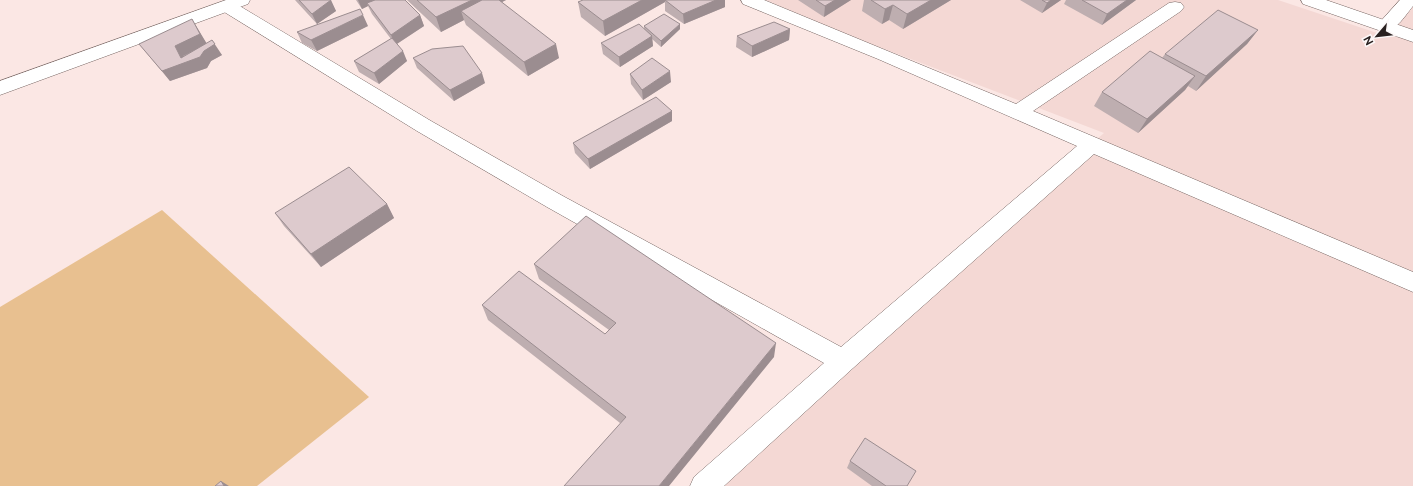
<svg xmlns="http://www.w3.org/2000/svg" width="1413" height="486" viewBox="0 0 1413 486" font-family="Raleway,sans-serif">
	<rect width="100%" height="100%" fill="#fbe7e4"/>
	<path fill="#f4d8d4" d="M766,0H1278L1386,36L1413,2V486H701L1104,133L840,32Z"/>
	<path fill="#e8c090" d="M162,210L369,397L257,486H0V307Z"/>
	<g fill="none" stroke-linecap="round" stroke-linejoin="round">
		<defs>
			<path id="minor" d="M741,0H764L1016,104L1169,3L1175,2L1181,3L1184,7L1181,11L1033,111L1413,272V292L1094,154L852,369L724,486H690L694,477L824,363L547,207L417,131L221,10L218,6L221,2L227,1L233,2L431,121L561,195L841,347L1077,146L878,59L743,4Z
				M1400,0H1413V6C1404,17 1395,34 1380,30L1377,26L1380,22Z"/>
			<path id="major" d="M226,0H250L248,4L0,95V81Z
				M1301,0H1326L1413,30V42L1303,4Z"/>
		</defs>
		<use href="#minor" stroke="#776663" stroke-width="1"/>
		<use href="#major" stroke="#776663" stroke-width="1"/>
		<use href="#minor" fill="#fff" fill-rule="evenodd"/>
		<use href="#major" fill="#fff" fill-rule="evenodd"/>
	</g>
	<path fill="#beaeb0" d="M295,0H330L336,11L317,24Z
		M356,0H405L420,15L424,26L397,44L407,61L379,84L359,72L354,61L391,39L372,14L368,6L362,9Z
		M407,0H506L502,2L559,58L528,76L466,25L464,20L441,32Z
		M583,0H725V7L684,24L665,11V2L605,36L581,17L578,2Z
		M798,0H851L824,17Z
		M864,0H951L903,29L889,20L882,24L862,11Z
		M1020,0H1061L1042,13Z
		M1066,0H1136L1102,25L1064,4Z
		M368,26L317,51L302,43L297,32Z
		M644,26L680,29L661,47L652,39L653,46L620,67L603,54L601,43L644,29Z
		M790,29L789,40L752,57L736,47L737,36Z
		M198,30L206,43L222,55L211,61L207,68L170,81L139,44Z
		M1258,30L1247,44L1196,91L1188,86L1185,90L1138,133L1094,106L1102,92L1162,58L1165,54Z
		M413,58L485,83L454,101L417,68Z
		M630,74L671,82L643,100L631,84Z
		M672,111V121L590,169L575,153L573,143Z
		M387,204L394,218L321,267L284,226L275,213Z
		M534,264L774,357L620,423L488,320L482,305L605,334L609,330L539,279Z
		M850,461L907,486H872L847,468Z"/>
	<path fill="#9b8d90" d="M331,0L336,11L317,24L312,14Z
		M358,0H385L367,3L368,6L362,9Z
		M472,0H506L470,18L461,11L464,20L441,32L436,17Z
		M642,0H665V2L605,36L603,21Z
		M716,0H725V7L684,24L683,14Z
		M835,0H851L824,17L825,6Z
		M931,0H951L903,29L907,14Z
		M1051,0H1061L1042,13L1047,3Z
		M1127,0H1136L1102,25L1107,14Z
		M893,5L889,20L882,24L885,9Z
		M363,15L368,26L317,51L311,40Z
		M420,15L424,26L395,45L391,35Z
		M192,19L207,44L183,56L185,63L204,51L212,40L222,55L211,61L207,68L170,81L162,71L181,58L175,46Z
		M680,24V29L661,47V41Z
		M790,29L789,40L752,57V46Z
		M1258,30L1247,44L1196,91L1206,76Z
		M652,36L653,46L620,67L619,57Z
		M556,44L559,58L528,76L524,62Z
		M403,51L407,61L379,84L374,73Z
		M670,71L671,82L643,100L642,90Z
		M482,73L485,83L454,101L450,90Z
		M1195,76L1185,90L1138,133L1147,119Z
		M672,111V121L590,169L588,159Z
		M387,204L394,218L321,267L311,254Z
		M776,343L774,357L669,486H659Z
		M221,481L229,486H224Z"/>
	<path fill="#ddcacd" stroke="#9b8d90" d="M299,0H331L312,14Z
		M375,0H405L420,15L391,35L367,3Z
		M417,0H472L436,17Z
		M482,0H499L556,44L524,62L461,11Z
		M583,0H642L603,21L578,2Z
		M665,0H716L683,14Z
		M816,0H835L825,6Z
		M871,0H931L907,14L893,5L885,9Z
		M1042,0H1051L1047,3Z
		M1082,0H1127L1107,14Z
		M360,9L363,15L311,40L297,32Z
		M1218,10L1258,30L1206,76L1165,54Z
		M664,14L680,24L661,41L644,26Z
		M192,19L200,34L175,46L181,58L212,40L215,44L204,51L200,57L162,71L139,44Z
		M774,22L790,29L752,46L737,36Z
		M639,24L652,36L619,57L601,43Z
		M392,38L403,51L374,73L354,61Z
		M463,46L482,73L450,90L413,58L432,49Z
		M1150,51L1195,76L1147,119L1102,92Z
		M652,58L670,71L642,90L630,74Z
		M656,97L672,111L588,159L573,143Z
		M349,167L387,204L311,254L275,213Z
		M586,216L776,343L659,486H564L626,417L482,305L519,271L605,334L616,323L534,264Z
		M865,438L916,471L907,486H886L850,461Z
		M221,481L224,486H215Z"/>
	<g transform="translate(1377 36) rotate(242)" stroke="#fcf8f8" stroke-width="3" paint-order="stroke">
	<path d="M0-3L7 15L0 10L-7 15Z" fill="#292120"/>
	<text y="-6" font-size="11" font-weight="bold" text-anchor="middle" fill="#292120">N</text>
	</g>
</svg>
